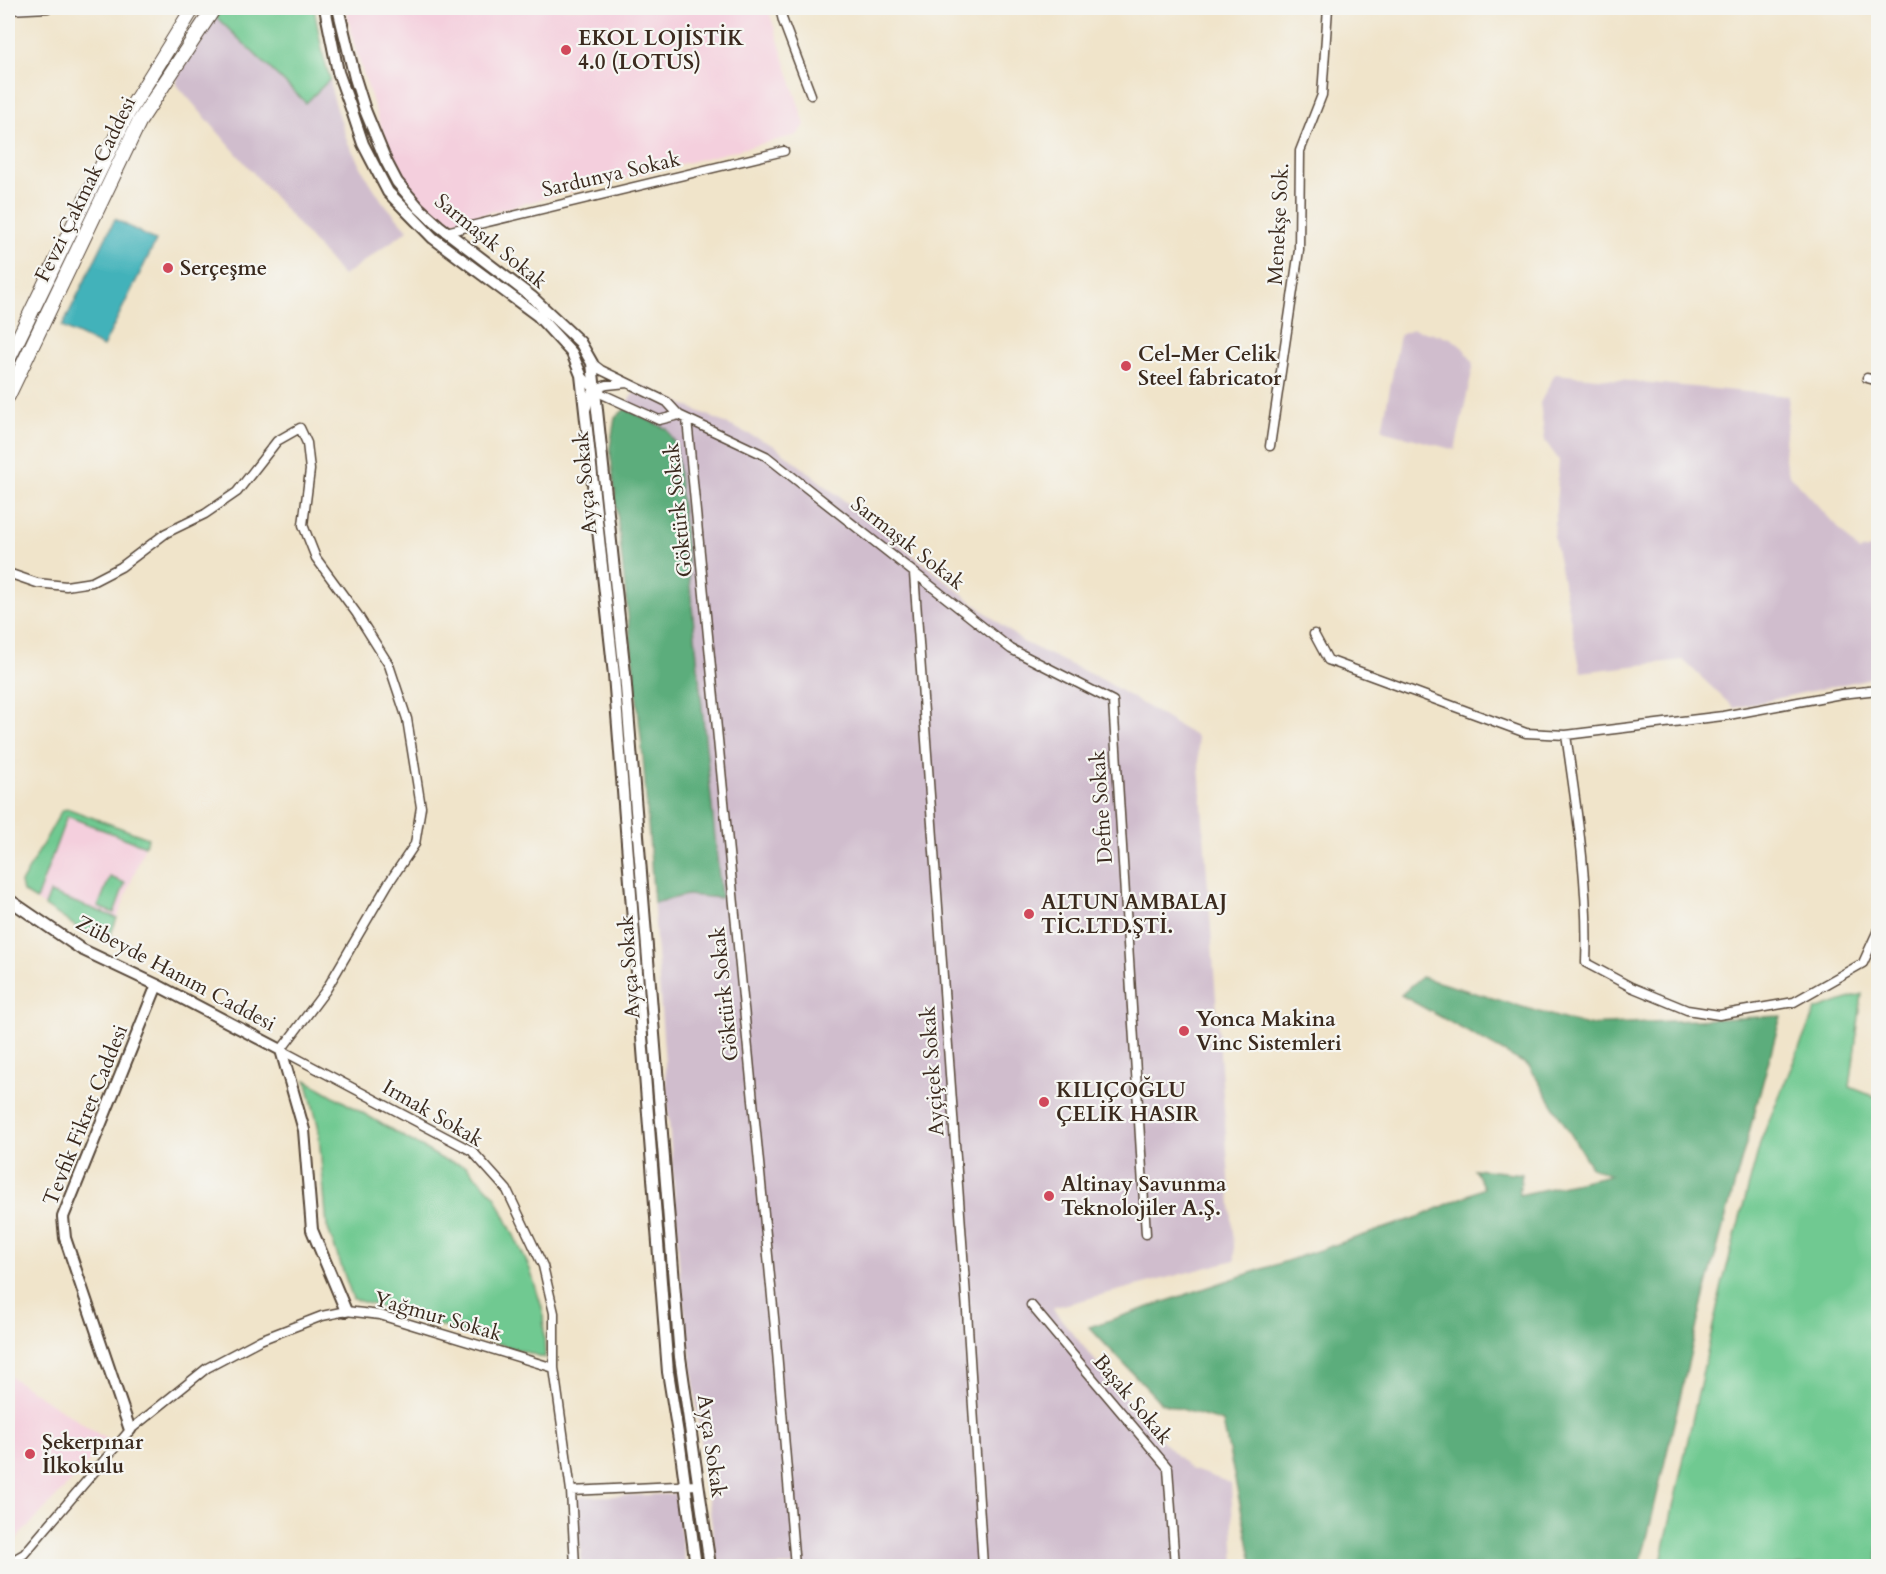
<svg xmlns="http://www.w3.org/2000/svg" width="1886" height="1574" viewBox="0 0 1886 1574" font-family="Cardo,serif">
	<rect width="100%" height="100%" fill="#f6f6f2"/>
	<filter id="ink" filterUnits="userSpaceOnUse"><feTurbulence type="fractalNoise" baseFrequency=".0167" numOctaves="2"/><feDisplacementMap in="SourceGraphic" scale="12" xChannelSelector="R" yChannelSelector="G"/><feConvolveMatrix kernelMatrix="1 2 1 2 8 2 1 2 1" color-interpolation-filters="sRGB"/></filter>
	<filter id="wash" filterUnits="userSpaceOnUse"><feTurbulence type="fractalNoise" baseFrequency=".008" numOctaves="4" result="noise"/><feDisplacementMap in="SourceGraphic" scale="24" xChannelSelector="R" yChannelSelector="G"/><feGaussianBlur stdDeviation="1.35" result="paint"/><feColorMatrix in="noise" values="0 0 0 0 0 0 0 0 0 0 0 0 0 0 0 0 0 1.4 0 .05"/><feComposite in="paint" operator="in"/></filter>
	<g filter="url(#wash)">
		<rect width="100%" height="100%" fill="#f0e4ca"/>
		<path fill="#f4cfdd" d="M346,8H768L805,125L797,135L439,225L401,175L382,130L354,45Z
			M69,809L148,838L108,942L81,930L23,892L21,883L62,810Z
			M8,1375L109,1441L8,1548Z"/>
		<path fill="#d0bdcd" d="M216,17L306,103L330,79L332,93L347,141L366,176L382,201L408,230L343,276L177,85V77Z
			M1413,329L1451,338L1463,348L1472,361L1473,367L1455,450L1382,430L1400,335Z
			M1555,374L1789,396L1784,457L1789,474L1859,551L1878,546V674L1867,679L1734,708L1683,660L1581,672L1554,538L1559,460L1545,441L1540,403Z
			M641,385L775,446L1023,642L1103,680L1197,737L1235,1260L1052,1308L1157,1436L1177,1456L1191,1469L1231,1483L1235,1566H717L680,1275L643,757L610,447L615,418L625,409L629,399Z
			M675,1494L686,1566H582L576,1497Z"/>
		<path fill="#6fc991" stroke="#557a58" stroke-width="1.5" d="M222,8H314L323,55L330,79L306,103L216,17Z
			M69,809L148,838L145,846L67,816L36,900L23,892L21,883L62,810Z
			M110,877L125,883L114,913L98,907Z
			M50,893L117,918L108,942L81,930L45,906Z
			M1862,994L1850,1087L1878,1098V1566H1660L1722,1285L1761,1140L1815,1010Z
			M306,1080L442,1159L466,1166L495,1196L530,1269L543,1311L545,1358L353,1299L327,1226L318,1125Z"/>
		<path fill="#5bad7b" stroke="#4b6c4c" stroke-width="1.5" d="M625,409L667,429L676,445L721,898L687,895L654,903L643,757L610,447L615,418Z
			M1421,977L1584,1025L1781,1016L1702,1304L1646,1542L1639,1566H1253L1223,1422L1161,1403L1089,1327L1421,1216L1484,1188L1474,1169L1522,1174L1519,1195L1610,1175L1591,1167L1529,1066L1401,995Z"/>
		<path fill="#42b2ba" stroke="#3e6e6c" stroke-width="1.5" d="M115,219L156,241L103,347L62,327Z"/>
	</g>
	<g filter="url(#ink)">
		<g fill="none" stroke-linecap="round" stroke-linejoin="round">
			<defs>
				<path id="minor" d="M780,8L783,21L811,95
					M8,10L48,8
					M446,232L784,151
					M592,363L601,370L667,402L679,415L766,456L1011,649L1113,701L1146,1234
					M581,375L594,389L602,394L659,420L679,415
					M1867,378L1878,381
					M586,410L590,397L594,389L607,385L627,383
					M687,419L775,1328L795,1566
					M1270,446L1299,250L1300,151L1322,95L1328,8
					M8,573L37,583L66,586L92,582L121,567L166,533L205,514L237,492L277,441L300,428L307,443L310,470L303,525L316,558L357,614L389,665L407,719L421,807L415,844L388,884L326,990L281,1050L472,1151L507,1190L543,1266L554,1313V1368L571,1491L575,1566
					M914,573L967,1311L983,1566
					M1314,634L1328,660L1526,733L1566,735L1723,716L1841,694L1878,690
					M1566,735C1577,811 1589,887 1586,963L1631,987L1687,1010L1719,1015L1794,1002L1863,963L1878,930
					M1031,1305L1168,1468L1175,1566
					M571,1491L698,1485
					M8,1563L24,1554L130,1430L207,1368L260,1340L322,1316L346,1311L380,1315L554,1368"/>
				<path id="tertiary" d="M325,8L338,72L352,111L363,144L388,192L433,238L538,316L572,353L581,375L614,675L668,1372L680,1446L696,1566
					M338,8L355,78L365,110L386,161L397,182L419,208L439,226L532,297L580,342L592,363L625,674L680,1357L710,1566
					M8,899L81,949L157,985L281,1050L304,1130L312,1230L346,1311
					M130,1430L65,1238L63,1217L157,985"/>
				<path id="primary" d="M8,360L126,116L193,8
					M8,396L139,122L214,8"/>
			</defs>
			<use href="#minor" stroke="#564638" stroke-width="11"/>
			<use href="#tertiary" stroke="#564638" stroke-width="14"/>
			<use href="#primary" stroke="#564638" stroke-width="16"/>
			<use href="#minor" stroke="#fff" stroke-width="8"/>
			<use href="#tertiary" stroke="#fff" stroke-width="10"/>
			<use href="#primary" stroke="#fff" stroke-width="14"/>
		</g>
	</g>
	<g fill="#d1495b" stroke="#f6f6f2" stroke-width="2">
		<circle cx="566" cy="50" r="6"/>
		<circle cx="168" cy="268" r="6"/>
		<circle cx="1126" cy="366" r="6"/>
		<circle cx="1029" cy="914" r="6"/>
		<circle cx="1184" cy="1031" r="6"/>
		<circle cx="1044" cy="1102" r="6"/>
		<circle cx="1049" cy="1196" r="6"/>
		<circle cx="30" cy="1454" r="6"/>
	</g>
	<g text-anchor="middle" stroke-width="4.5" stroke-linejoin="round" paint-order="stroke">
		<g font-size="21" font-weight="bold" fill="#3b2a1e" stroke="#f6f6f2" text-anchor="start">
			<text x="578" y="45">EKOL LOJİSTİK<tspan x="578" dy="24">4.0 (LOTUS)</tspan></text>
			<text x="180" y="275">Serçeşme</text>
			<text x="1138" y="361">Cel-Mer Celik<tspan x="1138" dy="24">Steel fabricator</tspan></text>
			<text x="1041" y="909">ALTUN AMBALAJ<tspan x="1041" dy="24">TİC.LTD.ŞTİ.</tspan></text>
			<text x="1196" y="1026">Yonca Makina<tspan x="1196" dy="24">Vinc Sistemleri</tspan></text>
			<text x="1056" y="1097">KILIÇOĞLU<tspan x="1056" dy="24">ÇELİK HASIR</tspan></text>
			<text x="1061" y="1191">Altinay Savunma<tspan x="1061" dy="24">Teknolojiler A.Ş.</tspan></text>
			<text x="42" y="1449">Şekerpınar<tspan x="42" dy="24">İlkokulu</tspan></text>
		</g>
		<g font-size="21" fill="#3b2a1e" stroke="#f6f6f2">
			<text transform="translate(611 174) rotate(-13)" y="7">Sardunya Sokak</text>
			<text transform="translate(85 189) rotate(-64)" y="7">Fevzi Çakmak Caddesi</text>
			<text transform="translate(1278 224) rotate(-87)" y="7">Menekşe Sok.</text>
			<text transform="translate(491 241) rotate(39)" y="7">Sarmaşık Sokak</text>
			<text transform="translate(585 483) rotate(-95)" y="7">Ayça Sokak</text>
			<text transform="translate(678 510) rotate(-96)" y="7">Göktürk Sokak</text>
			<text transform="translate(908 543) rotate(38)" y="7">Sarmaşık Sokak</text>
			<text transform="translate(1101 807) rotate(-94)" y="7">Defne Sokak</text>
			<text transform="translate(629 967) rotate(-94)" y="7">Ayça Sokak</text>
			<text transform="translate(176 973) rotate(28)" y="7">Zübeyde Hanım Caddesi</text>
			<text transform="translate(724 994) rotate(-96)" y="7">Göktürk Sokak</text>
			<text transform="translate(932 1071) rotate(-94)" y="7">Ayçiçek Sokak</text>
			<text transform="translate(433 1113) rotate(30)" y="7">Irmak Sokak</text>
			<text transform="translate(85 1115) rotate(-68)" y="7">Tevfik Fikret Caddesi</text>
			<text transform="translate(438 1316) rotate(16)" y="7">Yağmur Sokak</text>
			<text transform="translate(1133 1399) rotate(50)" y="7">Başak Sokak</text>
			<text transform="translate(712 1446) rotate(82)" y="7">Ayça Sokak</text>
		</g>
	</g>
	<rect width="1886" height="1574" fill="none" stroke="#f6f6f2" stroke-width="30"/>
</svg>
